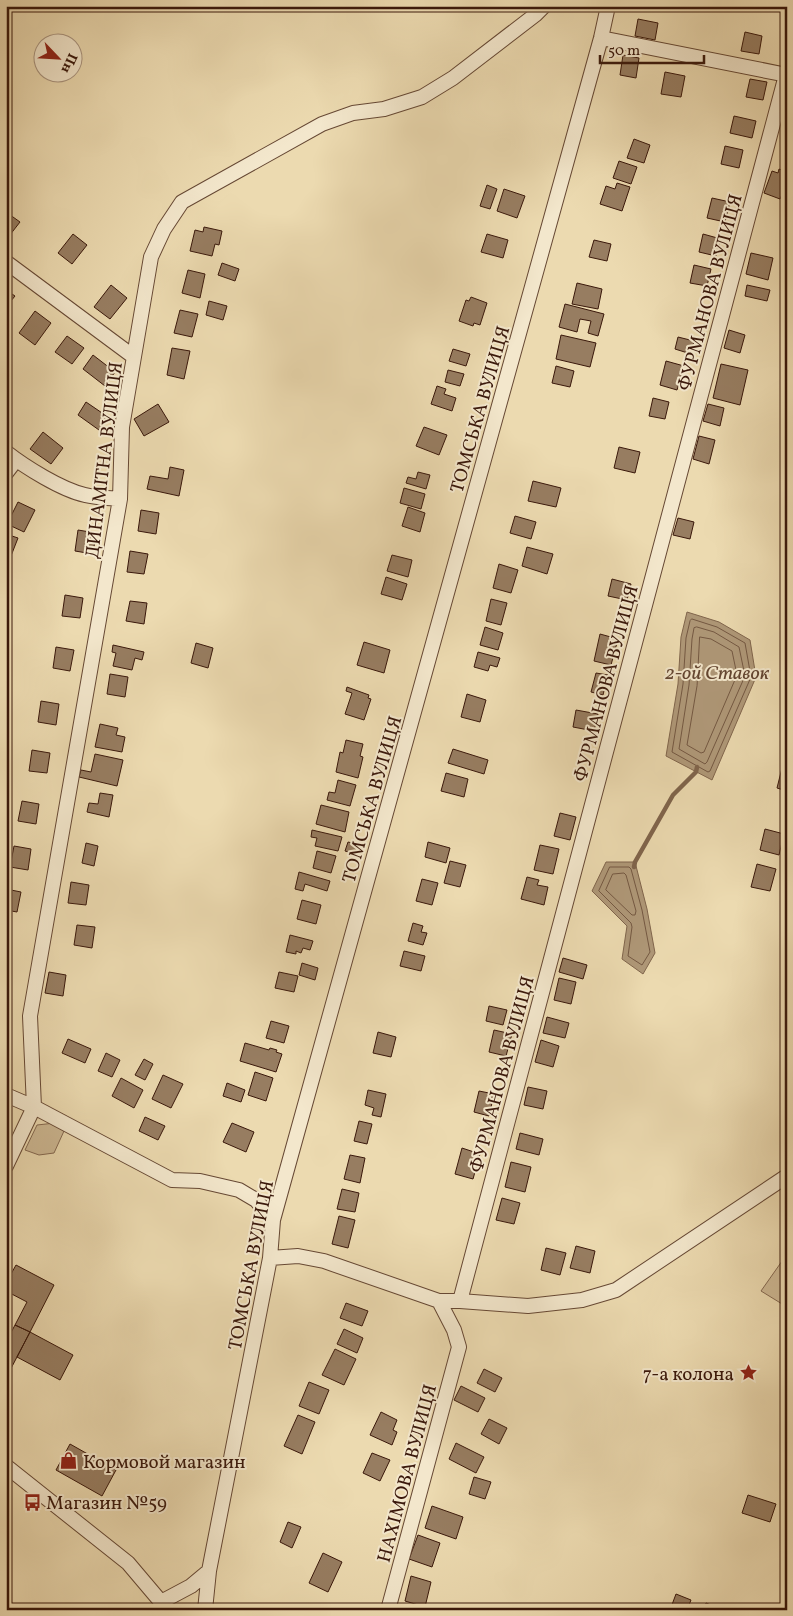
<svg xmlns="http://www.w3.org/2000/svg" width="793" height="1616" viewBox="0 0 793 1616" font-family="Vollkorn,serif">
	<rect width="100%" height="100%" fill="#ecdab0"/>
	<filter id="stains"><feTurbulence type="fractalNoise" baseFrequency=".004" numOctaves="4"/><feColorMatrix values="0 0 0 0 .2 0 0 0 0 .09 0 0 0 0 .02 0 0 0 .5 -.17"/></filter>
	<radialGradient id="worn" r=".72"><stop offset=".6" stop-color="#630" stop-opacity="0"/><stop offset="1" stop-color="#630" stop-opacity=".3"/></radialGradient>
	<path fill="#ceb994" stroke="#846850" d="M55,1123L64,1131L54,1153L39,1155L25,1150L37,1125Z
		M787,1254V1307L761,1291Z"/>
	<path fill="#af9878" stroke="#80654c" d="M687,612L719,622L750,640L756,677L712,780L666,756L678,684L681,637Z
		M606,862H635L647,909L655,953L643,974L622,959L627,926L592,891Z"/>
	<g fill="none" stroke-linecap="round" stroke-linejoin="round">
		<path stroke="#745842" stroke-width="1" d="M692,619L717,627L745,643L751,677L710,771L708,772L672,752L683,684L686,638L690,621Z
			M697,627L714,632L739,647L745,676L707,762L705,764L679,749L689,685L692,639L694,628Z
			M700,637L711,639L732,651L737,675L704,752L701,753L687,745L697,686Z
			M610,867H629L631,869L642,910L650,952L642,965L628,956L632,927L631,923L599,891Z
			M613,874L624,873L626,875L636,911L635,915H632L606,890Z"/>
		<path stroke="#80654c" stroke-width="4.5" d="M634,867L635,862L673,795L696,772L697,767"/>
	</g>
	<path fill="#977d61" stroke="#3a180b" d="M638,19L658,23L655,40L635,36Z
		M745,32L762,36L759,54L741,51Z
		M623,55L639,58L636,78L620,75Z
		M665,72L685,76L681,97L661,94Z
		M750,79L767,82L763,100L746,97Z
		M734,116L756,121L752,138L730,133Z
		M634,139L650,145L644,163L627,158Z
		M725,146L743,150L739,168L721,164Z
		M619,161L637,167L631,184L613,178Z
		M779,169L787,172V183L780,199L764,193L772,171L778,173Z
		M617,183L630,187L622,211L600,204L606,186L615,189Z
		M487,185L497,189L490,209L480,206Z
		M504,189L525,196L517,218L497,211Z
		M712,198L730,202L725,222L707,218Z
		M6,212L20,222L6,240Z
		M204,227L222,231L219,245L215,244L212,256L190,251L195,230L203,232Z
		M73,234L87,245L72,264L58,253Z
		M487,234L508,240L503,258L481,252Z
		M703,234L721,239L716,256L699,252Z
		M594,240L611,244L607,261L589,257Z
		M751,253L773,258L768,280L746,274Z
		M222,263L239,269L235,281L218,275Z
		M694,265L711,269L707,286L690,283Z
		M188,270L205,274L200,298L182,293Z
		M577,283L602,289L598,309L572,304Z
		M111,285L127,298L110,319L94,307Z
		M747,285L770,290L767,301L745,296Z
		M6,290L15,296L6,307Z
		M471,297L487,303L480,325L474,323L473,326L459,321L466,300L469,301Z
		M209,301L227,306L223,320L206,315Z
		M565,304L604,314L598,336L588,333L591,321L580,319L577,332L559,327Z
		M180,310L198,314L192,337L174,333Z
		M35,311L51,323L35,345L19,333Z
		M729,330L745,335L740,353L724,348Z
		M561,335L596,343L590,367L556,359Z
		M67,336L84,348L72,364L55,352Z
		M678,337L694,341L691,354L675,349Z
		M172,348L190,351L184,379L167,375Z
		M453,349L470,354L466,366L449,361Z
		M93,355L115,372L105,386L83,369Z
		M666,361L684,366L677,390L660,385Z
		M721,364L748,370L740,405L713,398Z
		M556,366L574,371L570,387L552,383Z
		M448,370L464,374L460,386L445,382Z
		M437,386L446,389L444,394L456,398L452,411L431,404Z
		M653,398L669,402L665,419L649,416Z
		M86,402L108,417L99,430L78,415Z
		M158,404L169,422L144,436L134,419Z
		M708,404L724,408L720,426L703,421Z
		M424,427L447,435L439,455L416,446Z
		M43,432L63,448L51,464L30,449Z
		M699,436L715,440L709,464L693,459Z
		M619,447L640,452L635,473L614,468Z
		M170,467L184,470L179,496L147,489L150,476L168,479Z
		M418,472L430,475L426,489L406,483L408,477L416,479Z
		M533,481L561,488L556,507L528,501Z
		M404,488L425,494L421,509L400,503Z
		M18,502L35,510L24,532L7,524Z
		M408,507L425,513L420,532L402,526Z
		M141,510L159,513L156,534L138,531Z
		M515,516L536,522L531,539L510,533Z
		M678,518L694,522L690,539L673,535Z
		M78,530L96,533L93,554L75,551Z
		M6,534L18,538L9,561L6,560Z
		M527,547L553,554L547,574L522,566Z
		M130,551L148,554L144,574L127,572Z
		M392,555L412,560L408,577L387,571Z
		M499,564L518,570L511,593L493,588Z
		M386,577L407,584L402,600L381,594Z
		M612,579L631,584L627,600L608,596Z
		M65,595L83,598L80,618L62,616Z
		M491,599L507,603L501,625L486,621Z
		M130,601L147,603L144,624L126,621Z
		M485,627L503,633L498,650L480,645Z
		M600,634L618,639L611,665L594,661Z
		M364,642L390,650L384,673L357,665Z
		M196,643L213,648L208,668L191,663Z
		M113,645L144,652L142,660L135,658L132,670L113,666L116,653L112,652Z
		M56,647L74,650L70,671L53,668Z
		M478,652L500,658L497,667L490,665L488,671L474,667Z
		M596,673L608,675L603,695L591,692Z
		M110,674L128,677L125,697L107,694Z
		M347,687L369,695L368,698L371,699L364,720L345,714L352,693L346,691Z
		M467,694L486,700L480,722L461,717Z
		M41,701L59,704L56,725L38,722Z
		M576,710L598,714L594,731L573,727Z
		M100,724L118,728L116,735L125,737L122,752L95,747Z
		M346,740L363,744L360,756L363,757L358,778L336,772L340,752L343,753Z
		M453,749L488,760L484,774L448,763Z
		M32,750L50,753L47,773L29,771Z
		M95,754L123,760L117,786L79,777L81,770L91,772Z
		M782,768L787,769V791L777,788Z
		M446,773L468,779L464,797L441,791Z
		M338,780L356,785L350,806L327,800L329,792L335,793Z
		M100,793L113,795L109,817L87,812L89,803L98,804Z
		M22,801L39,804L36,824L18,821Z
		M321,805L349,812L345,832L316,824Z
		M560,813L576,817L570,840L554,836Z
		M765,829L784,834L779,855L760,850Z
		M312,830L342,837L338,851L315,846L317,838L311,837Z
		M348,842L361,845L359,855L345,851Z
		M428,842L450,848L446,863L425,857Z
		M86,843L98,846L94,866L82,863Z
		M540,845L559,849L553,874L534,870Z
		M14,846L31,849L28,870L10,867Z
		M317,851L336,856L331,873L313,868Z
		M450,861L466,865L460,887L444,883Z
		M757,864L776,869L770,891L751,887Z
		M299,872L330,881L327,891L305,884L303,891L295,889Z
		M527,877L539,880L537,885L548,887L544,905L521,899Z
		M422,879L438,883L432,905L416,901Z
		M71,882L89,885L86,905L68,903Z
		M6,889L21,892L17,912L6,910Z
		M302,900L321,905L316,924L297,919Z
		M413,923L423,926L421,932L427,933L423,945L408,941Z
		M77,925L95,927L92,948L74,945Z
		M290,935L313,941L310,950L303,948L301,953L296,951V954L286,952Z
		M404,951L425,956L421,971L400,966Z
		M563,958L587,965L583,979L559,972Z
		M302,963L318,968L315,980L299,975Z
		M49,972L66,975L63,996L45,993Z
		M279,972L298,976L294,992L275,988Z
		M559,978L576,982L571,1004L554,1000Z
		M489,1006L507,1010L503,1025L486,1021Z
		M547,1017L569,1023L565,1038L543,1033Z
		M271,1021L289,1026L284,1043L266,1038Z
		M494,1030L512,1034L506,1056L489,1052Z
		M378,1032L396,1037L391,1057L373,1053Z
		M68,1039L91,1049L85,1063L62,1053Z
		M541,1040L559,1046L553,1067L535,1062Z
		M245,1043L269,1050L270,1048L277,1050L276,1052L282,1054L276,1072L240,1061Z
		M106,1053L120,1060L112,1077L98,1071Z
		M144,1059L153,1064L145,1080L135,1075Z
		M255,1072L273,1078L266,1101L248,1095Z
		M163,1075L183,1084L171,1108L152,1099Z
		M121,1078L143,1090L134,1108L112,1096Z
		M227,1083L245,1090L241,1102L223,1096Z
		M528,1087L547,1091L543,1109L524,1105Z
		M368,1090L386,1094L381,1117L372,1115L374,1108L365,1105Z
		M479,1091L494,1094L489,1116L474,1112Z
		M145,1117L165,1126L158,1140L139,1131Z
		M359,1121L372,1124L367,1144L354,1141Z
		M232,1123L254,1132L246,1152L223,1142Z
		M520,1133L543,1139L539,1155L516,1149Z
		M462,1148L480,1154L473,1179L455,1174Z
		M350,1155L365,1158L360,1183L344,1179Z
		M511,1162L531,1167L525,1192L505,1187Z
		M342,1189L359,1193L355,1212L337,1209Z
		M502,1198L520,1203L514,1224L496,1220Z
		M339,1216L355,1220L348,1248L332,1244Z
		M576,1246L595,1251L590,1273L570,1268Z
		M546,1248L566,1253L560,1275L541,1270Z
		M16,1265L54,1285L30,1332L15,1325L27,1302L6,1291V1283Z
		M346,1303L368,1311L362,1326L340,1318Z
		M15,1325L30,1332L6,1378V1342Z
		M344,1329L363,1338L357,1353L337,1344Z
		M30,1332L73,1355L60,1380L17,1357Z
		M335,1349L356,1359L344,1385L322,1375Z
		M484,1369L502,1378L495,1392L477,1383Z
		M309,1382L329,1390L319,1414L299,1406Z
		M461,1386L485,1398L478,1412L454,1400Z
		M381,1412L397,1420L393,1430L397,1432L392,1445L370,1435Z
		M298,1415L315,1422L302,1454L284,1446Z
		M489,1419L507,1428L499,1444L481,1434Z
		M456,1443L484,1457L476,1473L449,1459Z
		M70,1444L116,1470L102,1496L56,1470Z
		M372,1453L390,1460L380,1481L363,1473Z
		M474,1477L491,1482L485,1499L469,1494Z
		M748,1495L776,1504L770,1522L742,1513Z
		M432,1506L463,1517L456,1539L425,1528Z
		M288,1522L301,1527L292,1548L280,1542Z
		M418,1535L440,1543L432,1567L409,1559Z
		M323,1553L342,1562L328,1592L309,1583Z
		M411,1576L431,1582L425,1607L405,1601Z
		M676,1594L691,1600L687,1610H670Z
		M706,1603L723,1610H703Z"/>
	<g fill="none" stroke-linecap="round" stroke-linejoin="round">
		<defs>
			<path id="street" d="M601,38L787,75
				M6,262L134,357
				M6,452C25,467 62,490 85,495C97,498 109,498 120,499
				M6,473L16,460
				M6,1095L34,1107L172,1180L200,1181L239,1190L256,1200L273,1220
				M6,1166L34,1107L30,1016L120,499L122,427L151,257L164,229L182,202L322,124L353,113L384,109L422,97L453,78L535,15L544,6
				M270,1258L298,1256L324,1261L439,1301H460L528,1306L582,1300L616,1290L787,1176
				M460,1301L786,75
				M6,1466L128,1563L161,1602L164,1610
				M161,1602L191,1586L209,1571
				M205,1610L209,1571L270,1258L273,1220L601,38L608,6
				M388,1610L459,1347L454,1330L439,1301"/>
		</defs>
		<use href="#street" stroke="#664834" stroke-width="16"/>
		<use href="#street" stroke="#f3e7cc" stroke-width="14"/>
	</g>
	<defs>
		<symbol id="sight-bare" viewBox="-9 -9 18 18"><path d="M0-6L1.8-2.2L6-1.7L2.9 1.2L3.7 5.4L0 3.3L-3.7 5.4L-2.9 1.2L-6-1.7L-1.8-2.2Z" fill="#8f2418" stroke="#f3e7cc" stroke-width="2.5" paint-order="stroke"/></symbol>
		<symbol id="shop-bare" viewBox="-9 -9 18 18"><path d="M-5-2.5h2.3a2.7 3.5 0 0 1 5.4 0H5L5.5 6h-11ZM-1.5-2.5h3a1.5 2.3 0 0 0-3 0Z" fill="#8f2418" stroke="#f3e7cc" stroke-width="2.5" paint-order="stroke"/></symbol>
		<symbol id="bus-bare" viewBox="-9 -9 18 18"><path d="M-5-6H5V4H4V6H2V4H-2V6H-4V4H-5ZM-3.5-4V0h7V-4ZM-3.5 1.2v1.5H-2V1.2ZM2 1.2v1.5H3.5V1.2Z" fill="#8f2418" stroke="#f3e7cc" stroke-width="2.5" paint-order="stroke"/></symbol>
	</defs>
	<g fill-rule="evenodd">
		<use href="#sight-bare" x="736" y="1360" width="25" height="25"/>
		<use href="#shop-bare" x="56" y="1448" width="25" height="25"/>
		<use href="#bus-bare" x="20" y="1490" width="25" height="25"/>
	</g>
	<g text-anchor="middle" stroke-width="4" stroke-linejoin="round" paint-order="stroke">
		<g font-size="19" fill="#3a180b" stroke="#f3e7cc">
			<text transform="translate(709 292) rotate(-75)" y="7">ФУРМАНОВА ВУЛИЦЯ</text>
			<text transform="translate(479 409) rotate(-74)" y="7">ТОМСЬКА ВУЛИЦЯ</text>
			<text transform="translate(103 460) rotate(-83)" y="7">ДИНАМІТНА ВУЛИЦЯ</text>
			<text transform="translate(605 683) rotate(-75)" y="7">ФУРМАНОВА ВУЛИЦЯ</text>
			<text transform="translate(371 799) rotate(-74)" y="7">ТОМСЬКА ВУЛИЦЯ</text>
			<text transform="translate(501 1074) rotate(-75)" y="7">ФУРМАНОВА ВУЛИЦЯ</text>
			<text transform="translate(250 1265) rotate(-79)" y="7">ТОМСЬКА ВУЛИЦЯ</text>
			<text transform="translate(406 1473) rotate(-75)" y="7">НАХІМОВА ВУЛИЦЯ</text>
		</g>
		<g font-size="19" fill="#3a180b" stroke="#f3e7cc" text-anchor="start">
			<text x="734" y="1380" text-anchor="end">7-а колона</text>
			<text x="83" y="1468">Кормовой магазин</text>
			<text x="46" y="1509">Магазин №59</text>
		</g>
		<g font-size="20" font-style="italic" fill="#634531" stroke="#f3e7cc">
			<text x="717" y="679">2-ой Ставок</text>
		</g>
	</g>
	<rect width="793" height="1616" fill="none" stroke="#ecdab0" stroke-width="25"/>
	<rect x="8" y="8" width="778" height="1601" fill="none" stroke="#3a180b" stroke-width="2.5"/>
	<rect x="12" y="12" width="768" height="1591" fill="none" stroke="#3a180b"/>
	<g transform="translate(58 58) rotate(115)"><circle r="24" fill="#f3e7cc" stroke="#a9947f"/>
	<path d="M0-4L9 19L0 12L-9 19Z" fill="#8f2418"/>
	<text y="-8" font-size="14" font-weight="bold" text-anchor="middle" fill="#3a180b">Пн</text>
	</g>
	<path d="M600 55v8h104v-8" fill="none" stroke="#3a180b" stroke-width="2.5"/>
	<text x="608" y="55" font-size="15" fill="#3a180b" stroke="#f3e7cc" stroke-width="4" paint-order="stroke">50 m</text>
	<rect width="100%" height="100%" filter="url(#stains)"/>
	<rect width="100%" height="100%" fill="url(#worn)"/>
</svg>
